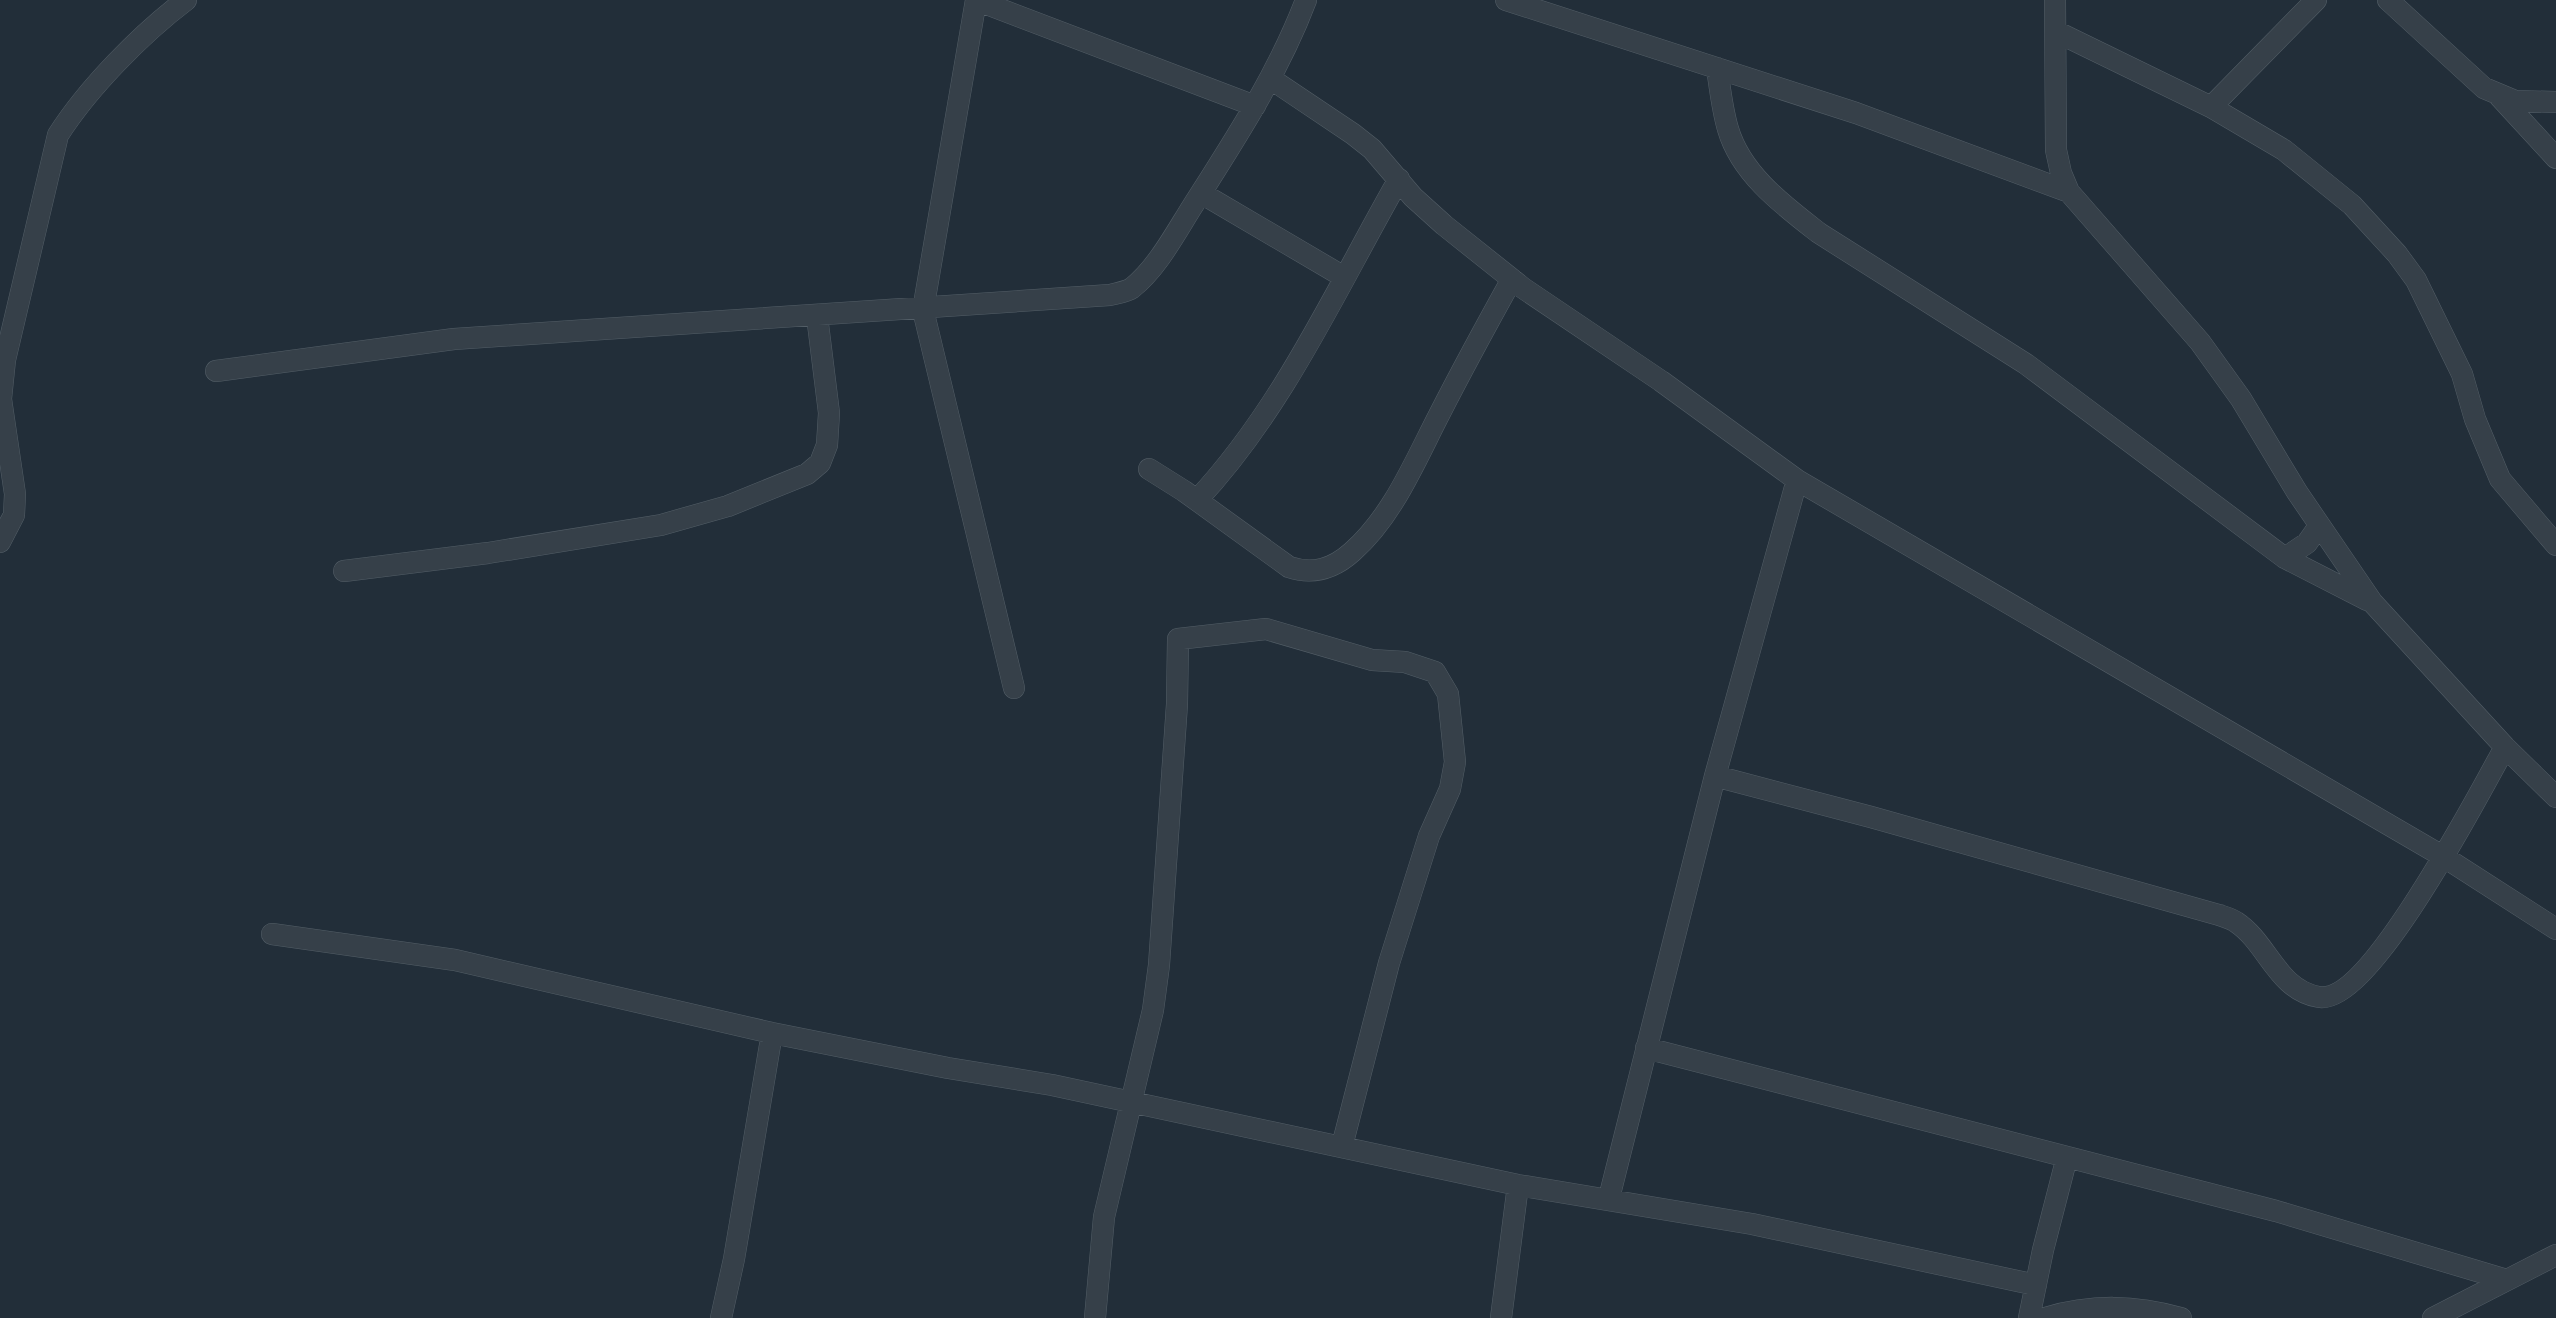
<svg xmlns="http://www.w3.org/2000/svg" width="2556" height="1318" viewBox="0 0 2556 1318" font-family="'DM Sans',sans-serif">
	<rect width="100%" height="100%" fill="#222e39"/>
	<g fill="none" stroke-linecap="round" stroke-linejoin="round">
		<defs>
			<path id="minor" d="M976,0L923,310L1014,688
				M976,0L1255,106
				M1506,0L1856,113L2069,192
				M2055,0L2056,150L2061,173L2069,192L2200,342L2241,399L2297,492L2372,602L2505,747L2556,797
				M2388,0L2484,88L2515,101L2556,102
				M2057,32L2211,107L2284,150L2352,205L2397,254L2416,280L2462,374L2475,419L2500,479L2556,545
				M1717,68C1720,88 1722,109 1728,129C1741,174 1783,205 1819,233L2026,364L2285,558L2367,600
				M1271,79L1353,134L1372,149L1413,197L1444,225L1523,288L1661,381L1797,480L2444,857L2556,929
				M2499,96L2556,158
				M2211,107L2316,0
				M1201,193L1344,277
				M216,371L454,339L1110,295C1117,293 1126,292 1132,288C1157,268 1175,234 1192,207C1234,141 1278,74 1306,0
				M1149,469L1184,491L1289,567C1313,575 1333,569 1352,552C1393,516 1415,461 1440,413C1463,368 1487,324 1512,279
				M1197,500C1284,407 1336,289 1399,179
				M0,542L14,515L15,494L1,399L5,360L58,135C88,88 141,34 186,0
				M2285,558L2307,543L2319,526
				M344,571L488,553L661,525L728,506L807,474L820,463L827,445L829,413L817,316
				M1715,776L1871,817L2219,915C2225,917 2232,919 2236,922C2268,943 2277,990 2319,997C2370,1005 2481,790 2505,747
				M272,934L455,960L772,1033L948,1068L1052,1085L1518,1185L1752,1224L2036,1285
				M1646,1048L2276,1211L2507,1280
				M1609,1198L1715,776L1797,480
				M721,1318L734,1259L772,1033
				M1095,1318L1104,1217L1153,1010L1159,965L1177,704L1178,639L1266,629L1372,660L1405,662L1435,672L1448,694L1455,762L1450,789L1429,836L1389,963L1342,1146
				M1501,1318L1518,1185
				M2029,1318L2043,1250L2067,1157
				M2045,1318C2092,1304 2135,1305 2181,1318
				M2433,1318L2556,1255"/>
		</defs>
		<use href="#minor" stroke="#535e67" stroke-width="22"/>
		<use href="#minor" stroke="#364049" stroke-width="21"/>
	</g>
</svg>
